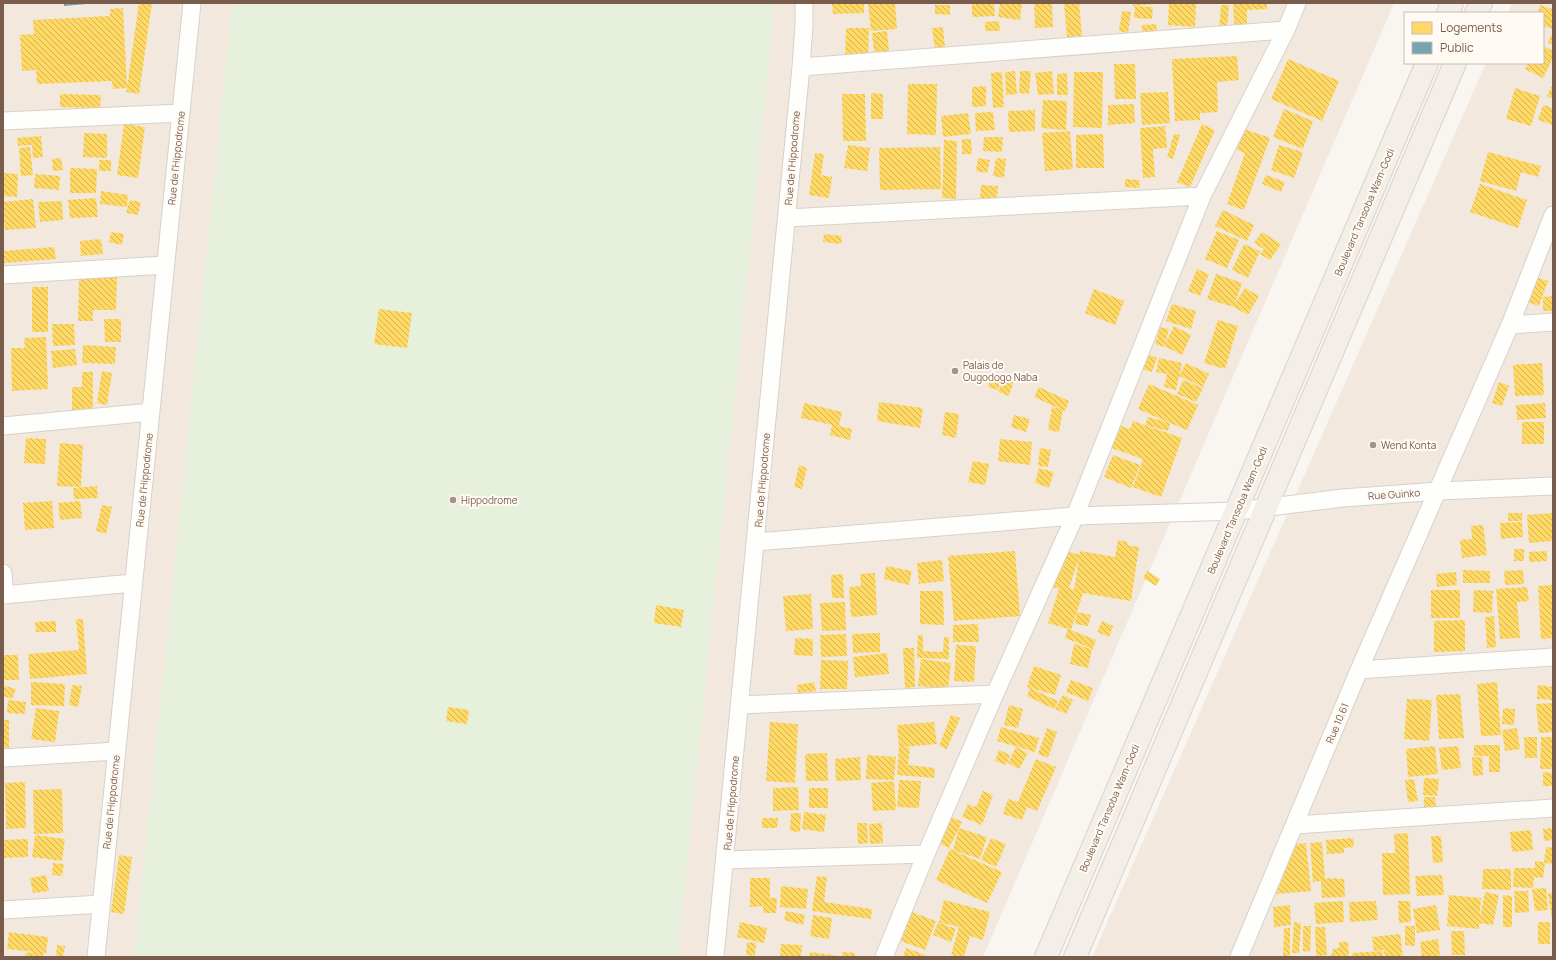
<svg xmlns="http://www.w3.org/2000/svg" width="1556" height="960" viewBox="0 0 1556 960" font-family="Manrope,sans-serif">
	<defs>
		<pattern id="homes-back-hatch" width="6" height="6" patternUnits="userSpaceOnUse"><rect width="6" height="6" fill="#ffd966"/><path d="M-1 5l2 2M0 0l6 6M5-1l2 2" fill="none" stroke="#d3b356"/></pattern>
		<pattern id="public-back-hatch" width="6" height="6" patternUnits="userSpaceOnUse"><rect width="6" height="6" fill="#76a5af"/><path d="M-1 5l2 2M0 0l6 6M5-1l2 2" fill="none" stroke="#668a91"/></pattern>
	</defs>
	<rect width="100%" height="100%" fill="#f9f5f0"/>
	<path fill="#f2e8de" d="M3,3H1394L983,957H3Z
		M1512,3H1553V957H1092L1486,63H1543V13H1508Z"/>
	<path fill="#e7f0db" d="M232,3H773L771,44L678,957H134Z"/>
	<path fill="url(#homes-back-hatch)" d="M139,3H152L139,94L126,92L127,88L113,89L112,81L37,84L36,70L22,71L20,35L34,34L33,20L110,16V9L123,8L127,87Z
		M832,3H864V13L833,14Z
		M868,3H895L897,29L871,31Z
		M972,3H994L995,16L972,17Z
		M1000,3H1022L1020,20L998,17Z
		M1034,3H1052L1053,27L1035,28Z
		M1064,3H1079L1082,36L1067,37Z
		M1133,3H1152L1153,4L1133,6Z
		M1169,3H1196L1195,27L1168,25Z
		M1233,3H1267V9L1247,10V24H1234Z
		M935,5H950V15L935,14Z
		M1221,5H1229L1227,29H1219Z
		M1540,5L1552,9L1553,6V29L1543,26V13H1538Z
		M1135,6L1153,7L1152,19L1134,18Z
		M1122,11L1131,12L1128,33L1119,31Z
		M999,21L1000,31H985V22Z
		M1156,24L1157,32L1142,34V25Z
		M943,27L945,48L935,49L932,28Z
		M846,28H869L868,55H845Z
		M887,31L889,51L874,52L872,33Z
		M1553,31V45L1548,43Z
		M1543,46L1553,51V58L1543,78L1525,69L1528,63H1543Z
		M1237,56L1239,80L1217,82L1218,112L1200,113V120L1175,121L1172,59Z
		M1288,59L1339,81L1322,121L1271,99Z
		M1114,64H1135L1136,99H1115Z
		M1015,71L1017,94L1006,95L1005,72Z
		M1020,71H1031L1029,94L1019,93Z
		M1052,71L1054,94L1038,95L1035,73Z
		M1002,72L1004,107L993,108L991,73Z
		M1074,72H1103L1102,128L1073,127Z
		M1067,73L1068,95H1057V74Z
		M908,84H937L936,135L907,134Z
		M1553,84V99L1547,96Z
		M986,86V106L972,107V87Z
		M1515,88L1540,96L1531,126L1506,119Z
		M1168,92L1170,123L1142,125L1140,93Z
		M871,93L883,94V119H871Z
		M60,94L101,95L100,108L60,107Z
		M842,94H865L866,141H843Z
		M1043,100L1067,101L1066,130L1041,128Z
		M1134,104L1135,123L1108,125V105Z
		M1543,105L1553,108V125L1538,120Z
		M1284,109L1313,121L1303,149L1273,137Z
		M1035,110V131L1009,132L1008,111Z
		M993,112L995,130L976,131L975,113Z
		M968,113L971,134L943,137L941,116Z
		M124,124L145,127L138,178L117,175Z
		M1202,124L1215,130L1190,187L1177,182Z
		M1165,126L1167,148L1153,149L1155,177L1143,178L1140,128Z
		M1244,129L1270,138L1244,210L1227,204L1245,153L1237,150Z
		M1070,131L1073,169L1045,171L1042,133Z
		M84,133L107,134V158L83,157Z
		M1103,134L1104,168H1076V135Z
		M1174,134L1180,135L1173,159L1167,157Z
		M41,136L43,157L33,158L32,145L18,146L17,138Z
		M984,137H1003L1002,152L983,151Z
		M962,139H971L972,154H962Z
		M944,140L957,141L956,199L942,198Z
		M848,145L870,148L867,171L844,168Z
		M1279,145L1303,152L1294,178L1271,170Z
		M30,147L33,175L21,176L19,148Z
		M940,147L941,189L880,190L879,148Z
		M1488,152L1541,166L1538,177L1521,172L1516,191L1480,181Z
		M815,153L824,154L821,175L832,177L829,198L809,195Z
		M61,158L63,170L53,171L52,159Z
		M978,158L990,160L987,173L976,171Z
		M996,158L1006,159L1004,178L993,176Z
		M99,160H111V171H99Z
		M70,168L97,169L96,193H70Z
		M3,173L18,174L17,197L3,196Z
		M35,174L60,176L59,190L34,188Z
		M1266,175L1285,182L1281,192L1262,184Z
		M1125,179L1140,180L1139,188L1125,187Z
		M1480,184L1527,200L1518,228L1470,212Z
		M981,185L998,186L997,198H980Z
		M101,191L128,195L127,207L100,204Z
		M96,198L98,217L70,218L68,200Z
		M33,199L36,228L5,230L3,202Z
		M130,200L141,202L138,215L126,213Z
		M62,201L63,220L40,222L38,202Z
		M1223,210L1254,225L1247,241L1215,226Z
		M1217,231L1239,240L1227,268L1205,259Z
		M111,232L124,234L122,245L109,242Z
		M1262,232L1281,244L1270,260L1260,254L1264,249L1254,243Z
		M824,234L842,236L841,244L823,242Z
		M101,239L103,254L81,256L80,241Z
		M1244,244L1260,251L1248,278L1232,270Z
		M54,247L56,259L4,263L3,251Z
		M1197,269L1209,274L1200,296L1188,291Z
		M1216,274L1242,283L1235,303L1245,288L1259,296L1248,315L1234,307L1207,299Z
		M1530,275L1548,281L1539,306L1522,300Z
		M79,276L117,277L116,310H93V321H78Z
		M32,287H48V332H32Z
		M1094,289L1124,301L1115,325L1085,313Z
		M1553,296V311H1543V297Z
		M1172,304L1196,311L1191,329L1166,321Z
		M379,309L412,313L407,348L374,344Z
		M104,319H121V342H105Z
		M1218,320L1238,326L1225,369L1204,363Z
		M52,324H74L75,345L53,346Z
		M1174,326L1191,335L1182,355L1164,346Z
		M1160,327L1169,329L1164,347L1155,344Z
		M46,337L48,389L12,391L11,348H25L24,338Z
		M83,345L116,347L115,364L82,363Z
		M75,349L77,365L53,368L51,351Z
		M1148,354L1157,358L1152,372L1142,369Z
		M1159,358L1182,363L1176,390L1164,387L1167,374L1156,372Z
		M1186,363L1209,374L1203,387L1179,376Z
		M1542,363L1544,395L1515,396L1513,365Z
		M102,371L112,373L107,405L97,403Z
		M82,372H93V414L72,413V387H82Z
		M992,373L1002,376L998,390L988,387Z
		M1004,377L1014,381L1009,396L998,392Z
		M1183,380L1203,388L1196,402L1177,394Z
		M1499,382L1509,386L1502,406L1492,403Z
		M1149,384L1198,405L1187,430L1170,423L1168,431L1145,425L1148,417L1170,423L1138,409Z
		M1039,387L1069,401L1065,411L1063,410L1059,432L1048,430L1052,407L1060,409L1034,397Z
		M879,402L923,408L920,428L877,421Z
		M804,403L842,412L839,426L852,429L850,440L830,435L832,425L801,418Z
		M1545,403L1546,418L1517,420L1516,405Z
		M945,412L959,414L956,438L942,435Z
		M1014,415L1030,419L1026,432L1011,427Z
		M1133,421L1182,438L1161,497L1133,487L1143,459L1111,448L1119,425L1130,429Z
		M1522,422H1544V444H1522Z
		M26,438L46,439L45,464L24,463Z
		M1000,439L1032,442L1030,465L998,461Z
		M60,443L83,445L81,487L57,486Z
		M1040,448L1051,450L1048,467L1038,466Z
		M1113,455L1140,465L1131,488L1104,477Z
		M973,461L989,464L985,485L968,482Z
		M799,465L807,468L802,489L794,487Z
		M1039,468L1054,472L1049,488L1035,483Z
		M97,486L98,498L74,499L73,488Z
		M52,501L54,528L25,530L23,503Z
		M80,501L82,518L60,520L58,503Z
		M102,505L112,507L106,534L96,531Z
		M1508,513H1522V521H1508Z
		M1553,513V541L1529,543L1527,515Z
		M1522,522L1523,537L1501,539L1500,523Z
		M1483,525L1487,555L1462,558L1460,540L1472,539L1471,526Z
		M1118,540L1128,542L1127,545L1139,547L1131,601L1083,593L1071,630L1096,640L1093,649L1065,638L1068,629L1048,623L1059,589L1053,587L1064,550L1080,555L1069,588L1074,590L1080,551L1115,557Z
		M1514,549H1524V561H1514Z
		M1015,551L1020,616L954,621L948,556Z
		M1547,551V561L1529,562V552Z
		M942,560L944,581L919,584L917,563Z
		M886,566L912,571L909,585L884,579Z
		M1463,570L1490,571V583H1463Z
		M1523,570L1524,584L1505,585L1504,571Z
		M1147,571L1160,579L1156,586L1143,578Z
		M1456,572L1457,585L1437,587L1436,574Z
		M875,573L877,615L851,617L849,587L861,586L860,574Z
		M843,574L844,598H832L831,575Z
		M1553,585V638L1541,639L1538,586Z
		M1527,587L1529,601L1517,602L1520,638L1500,639L1496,589Z
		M1431,590H1460V618H1431Z
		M1474,590L1493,591L1492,613L1473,612Z
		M920,591H943L944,625L920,624Z
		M811,594L813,629L786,631L783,596Z
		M845,602L846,630L822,631L820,603Z
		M656,605L684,610L681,627L654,623Z
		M1077,612L1091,615L1088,626L1075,624Z
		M1494,616L1496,647L1487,648L1485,617Z
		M76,619H83L87,674L30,679L28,654L79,650Z
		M1465,620V651L1434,652V621Z
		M56,621V632H36L35,622Z
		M1102,621L1113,626L1109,637L1097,632Z
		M978,624L979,642H953V625Z
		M880,633V652L853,653L852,634Z
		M846,634L847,656L821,657L820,635Z
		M918,635H923V651L943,652L944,637H949V659L917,658Z
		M795,638L813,639V656L794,655Z
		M1074,644L1092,649L1088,668L1070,664Z
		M956,645L976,646L974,682L954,681Z
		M903,648H914L915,687L905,688Z
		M887,653L889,674L855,677L853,657Z
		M3,655H18L19,680H3Z
		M921,659L951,663L948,689L918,686Z
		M821,660L848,661L847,689H820Z
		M1034,666L1061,675L1055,695L1027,687Z
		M1071,680L1093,688L1088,701L1066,692Z
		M31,682L65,684L64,706L31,705Z
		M814,682L816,691L798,693L797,685Z
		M1497,682L1501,735L1481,736L1477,684Z
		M3,685L16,689L12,699L3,696Z
		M72,685L82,686L78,707L69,705Z
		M1538,685L1553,687V700L1537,699Z
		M1030,688L1058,701L1054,709L1027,696Z
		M1460,694L1464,738L1439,739L1436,695Z
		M1063,695L1073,700L1066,714L1055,709Z
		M1407,699L1432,700L1429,741L1404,739Z
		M8,700L26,702L25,714L7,713Z
		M1553,703V732L1539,733L1536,704Z
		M1009,705L1023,709L1018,728L1004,725Z
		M448,707L469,710L467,724L446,721Z
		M36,708L59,711L55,742L31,739Z
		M1503,708L1515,709L1514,725L1502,724Z
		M951,715L960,718L947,749L939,746Z
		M3,720H9V749L3,748Z
		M770,722L798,724L795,783L766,781Z
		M934,722L937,744L902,747L910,748L908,765L935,768L934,778L897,775L899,747L897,725Z
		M1001,727L1039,738L1035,752L997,741Z
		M1047,728L1057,732L1048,758L1038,754Z
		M1517,728L1520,749L1505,751L1502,730Z
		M1524,737H1537V758H1525Z
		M1541,737H1553V769H1540Z
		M1474,745H1500V772H1489V756H1474Z
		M1435,746L1438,774L1408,777L1406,749Z
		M1458,746L1461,768L1442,770L1439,748Z
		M1016,747L1028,753L1019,769L1008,763Z
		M999,750L1010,755L1006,765L995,761Z
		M827,753L828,781H806L805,754Z
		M867,755L896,757L894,780L866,779Z
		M860,757L861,780L836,781L835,759Z
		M1472,757H1482L1483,775L1473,776Z
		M1036,759L1056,767L1037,811L1027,807L1022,820L1003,814L1008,799L1018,802Z
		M1543,772L1553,773V786H1543Z
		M1424,778L1439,779L1437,796L1423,795Z
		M1414,779L1418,801L1408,802L1405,780Z
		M899,780L921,781L919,808L897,807Z
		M894,781L896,810L873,811L871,783Z
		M25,782L26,828L6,829L5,783Z
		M798,787L799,810L773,811V788Z
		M809,788H828V808H809Z
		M62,789L63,833L34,834L33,790Z
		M983,791L993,795L982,825L962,817L968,804L976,807Z
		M1424,797H1435L1436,808H1424Z
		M804,812L826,815L824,832L802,829Z
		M791,813H801L800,832L790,831Z
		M952,817L962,822L949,848L939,843Z
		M762,818H778L777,828H762Z
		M857,823H867L868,843L858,844Z
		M882,823L883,843L870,844L869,824Z
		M959,828L987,837L980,859L953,850Z
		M1553,828V840L1544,841L1543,829Z
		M1531,830L1533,850L1512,852L1510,832Z
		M1408,833L1410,894L1383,895L1382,853H1395L1394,834Z
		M35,835L65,839L62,861L32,857Z
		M1431,836H1441L1443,862L1433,863Z
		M991,838L1006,844L996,867L981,860Z
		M1353,838L1354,847L1344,848V853L1327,854L1326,840Z
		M28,839V857L3,858V840Z
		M1322,842L1325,878L1344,879L1345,897L1322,898L1321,881L1313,882L1310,843Z
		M1306,843L1311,891L1276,894L1296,844Z
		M1546,847L1553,848V864L1545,863L1543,878L1534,877L1533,888L1513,887L1514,868H1535V861L1544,862Z
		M950,849L1002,872L987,903L936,880Z
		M119,855L132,857L124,914L111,912Z
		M53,863L64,864L62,876L52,875Z
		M1483,869H1511V890L1482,889Z
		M46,875L49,891L33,893L30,878Z
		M1442,875L1444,895L1417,896L1415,876Z
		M817,876L827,877L824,902L872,909L871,919L812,911Z
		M750,878H770V898H777L776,913H763V906L750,907Z
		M781,886L808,889L806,909L780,907Z
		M1546,888L1548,910L1535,911L1532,889Z
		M1514,891H1528L1529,912L1515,913Z
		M1485,892L1499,895L1493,925L1479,923Z
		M1548,893H1553V919H1552Z
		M1449,895L1481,898L1479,929L1447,926Z
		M1503,895L1512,896V927H1503Z
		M944,900L990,912L983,940L970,936L964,957L951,955L959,927L939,922Z
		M1343,901L1344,922L1316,924L1314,903Z
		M1376,901L1378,920L1350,922L1349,902Z
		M1398,901H1410L1411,922L1399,923Z
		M1290,905L1291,925L1274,927L1273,907Z
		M1436,905L1440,930L1417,933L1413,909Z
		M786,911L805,915L803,925L784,920Z
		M912,912L936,921L925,950L901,941Z
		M813,915L832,918L829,939L810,936Z
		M740,922L767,928L764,943L737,937Z
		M938,922L956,929L951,942L933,935Z
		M1294,922L1301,923L1299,953H1292Z
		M1538,922H1550V944H1538Z
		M1303,926H1311L1310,952L1303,951Z
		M1405,926H1415V946L1405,945Z
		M1315,927H1325L1327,955L1316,956Z
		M1284,928H1290V957H1283Z
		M1451,931H1464L1465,955H1452Z
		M9,932L48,937L46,954L43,953V957H26L25,953L35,952L7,949Z
		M1400,934L1403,957H1385L1384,950L1374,951L1372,937Z
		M1438,939L1440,956L1422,957L1420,942Z
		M747,942L756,943L755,956L746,955Z
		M1339,942H1348L1349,957H1331L1333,949L1339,948Z
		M781,944L802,945L801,957H780Z
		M57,945L65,946L63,957H56Z
		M906,948L925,955L924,957H903Z
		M1383,951V957H1352V953Z
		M810,952L839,956V957H809Z
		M842,952L855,953V957H842Z"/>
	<path fill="url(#public-back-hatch)" d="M64,3H86V4L64,6Z"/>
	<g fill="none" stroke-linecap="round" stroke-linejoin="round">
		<defs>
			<path id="street" d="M801,67L1286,30
				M3,121L181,113
				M787,218L1202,196
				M3,275L165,265
				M1510,325L1553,322
				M3,426L151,412
				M756,542L1075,516L1237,511L1343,498L1439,491L1553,486
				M3,573L5,595
				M3,595L133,583
				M1359,670L1553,657
				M740,705L995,694
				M3,758L116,751
				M1295,825L1553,808
				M726,860L926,854
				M3,910L101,904
				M96,957L192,3
				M715,957L801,67L804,26V3
				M884,957L926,854L995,694L1075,516L1202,196L1286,30L1297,3
				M1239,957L1359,670L1510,325L1553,215"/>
			<path id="primary" d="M1448,13L1452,3
				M1476,13L1481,3
				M1046,957L1427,63
				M1075,957L1455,63"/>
		</defs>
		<use href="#street" stroke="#d7d1cb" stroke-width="19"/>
		<use href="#primary" stroke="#dad1cc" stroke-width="24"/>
		<use href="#street" stroke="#fefefd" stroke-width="17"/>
		<use href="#primary" stroke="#f3eee8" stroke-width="22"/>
	</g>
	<g fill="#a69286" stroke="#fffaf3" stroke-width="1.5">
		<circle cx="955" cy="371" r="4"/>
		<circle cx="1373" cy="445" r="4"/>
		<circle cx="453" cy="500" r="4"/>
	</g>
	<g text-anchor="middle" stroke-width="4" stroke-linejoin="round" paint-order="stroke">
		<g font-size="10" fill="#7a5c4d" stroke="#fffaf3">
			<text transform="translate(176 158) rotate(-84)" y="4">Rue de l'Hippodrome</text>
			<text transform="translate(792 158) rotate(-85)" y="4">Rue de l'Hippodrome</text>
			<text transform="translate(1364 212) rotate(-67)" y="4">Boulevard Tansoba Wam-Godi</text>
			<text transform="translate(144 480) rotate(-84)" y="4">Rue de l'Hippodrome</text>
			<text transform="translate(762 480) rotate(-85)" y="4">Rue de l'Hippodrome</text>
			<text transform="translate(1394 494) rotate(-4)" y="4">Rue Guinko</text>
			<text transform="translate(1237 510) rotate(-67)" y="4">Boulevard Tansoba Wam-Godi</text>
			<text transform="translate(1337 723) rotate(-67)" y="4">Rue 10.61</text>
			<text transform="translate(111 802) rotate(-84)" y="4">Rue de l'Hippodrome</text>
			<text transform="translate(731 803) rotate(-85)" y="4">Rue de l'Hippodrome</text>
			<text transform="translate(1109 808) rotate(-67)" y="4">Boulevard Tansoba Wam-Godi</text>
		</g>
		<g font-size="10" fill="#7a5c4d" stroke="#fffaf3" text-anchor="start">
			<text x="963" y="369">Palais de<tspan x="963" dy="12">Ougodogo Naba</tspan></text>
			<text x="1381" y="449">Wend Konta</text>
			<text x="461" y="504">Hippodrome</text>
		</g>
	</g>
	<rect width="1556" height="960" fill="none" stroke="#7a5c4d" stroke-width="8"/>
	<rect x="1404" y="12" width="140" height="52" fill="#fffaf3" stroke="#cabbb1"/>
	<rect x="1412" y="22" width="20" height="12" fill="#ffd966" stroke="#cabbb1"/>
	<text x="1440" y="32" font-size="12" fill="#7a5c4d">Logements</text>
	<rect x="1412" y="42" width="20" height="12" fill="#76a5af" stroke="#cabbb1"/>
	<text x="1440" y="52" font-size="12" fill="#7a5c4d">Public</text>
</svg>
